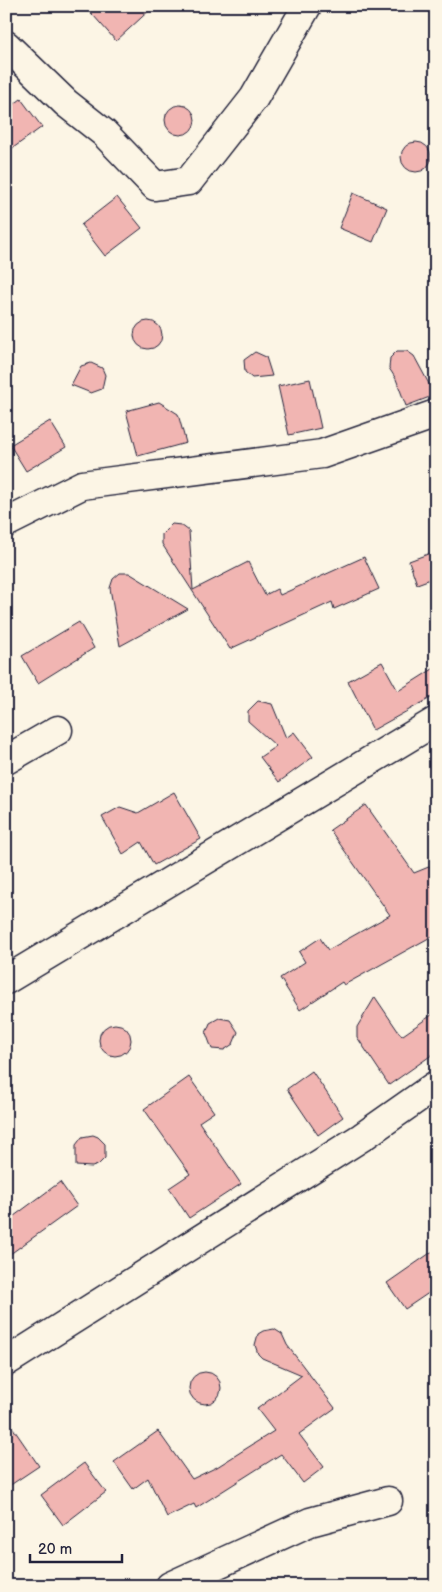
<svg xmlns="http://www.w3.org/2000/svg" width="442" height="1592" viewBox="0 0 442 1592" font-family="'Balsamiq Sans',sans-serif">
	<rect width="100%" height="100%" fill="#fcf5e5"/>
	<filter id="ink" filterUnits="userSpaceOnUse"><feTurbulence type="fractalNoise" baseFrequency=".02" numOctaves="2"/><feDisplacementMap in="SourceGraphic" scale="10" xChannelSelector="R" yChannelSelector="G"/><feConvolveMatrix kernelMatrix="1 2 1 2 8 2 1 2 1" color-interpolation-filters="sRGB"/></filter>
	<g filter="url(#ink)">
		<path fill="#f1b5b2" stroke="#22223b" d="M85,6H154L116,41Z
			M21,99L42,127L6,153V110Z
			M165 120a15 15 0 1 1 30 0a15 15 0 1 1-30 0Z
			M401 157a15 15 0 1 1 30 0a15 15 0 1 1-30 0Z
			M353,193L387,208L373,242L339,228Z
			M117,197L142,228L105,256L81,225Z
			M134 335a14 14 0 1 1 28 0a14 14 0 1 1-28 0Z
			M397,351H407L414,356L435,395L406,406L396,379L389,368L390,358Z
			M255,352L266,357L272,376L252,378L245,372L244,360Z
			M91,363L102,368L105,375L102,389L91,393L71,385L81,366Z
			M310,379L321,428L289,435L278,386Z
			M159,402L178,414L186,443L138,456L126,411Z
			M50,421L66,447L26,471L10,445Z
			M172,524L181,525L189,531L193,590L248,562L265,595L277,589L280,595L364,557L379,589L334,609L332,602L230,649L162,544V534Z
			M436,551V577L417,584L409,561Z
			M120,573H129L188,609L120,646L110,588L113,579Z
			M79,622L94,648L38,683L22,656Z
			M382,662L398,691L436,667V695L373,730L348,681Z
			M258,701L272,704L286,738L294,732L313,757L279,782L260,757L276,746L248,721V711Z
			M174,792L201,839L154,865L141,842L123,854L102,817L120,807L138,813Z
			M366,805L414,873L436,864V934L344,985L342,982L300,1010L280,978L305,962L299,952L320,938L328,950L390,915L330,830Z
			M375,997L400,1034L403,1035L436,1012V1052L389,1085L357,1037V1027Z
			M219,1018L230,1020L238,1032L233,1044L224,1050L212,1049L206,1033L210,1023Z
			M99 1040a16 16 0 1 1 32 0a16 16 0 1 1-32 0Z
			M312,1071L343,1117L318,1135L287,1089Z
			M189,1077L214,1112L199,1122L241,1184L189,1218L169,1188L190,1174L144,1109Z
			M93,1135L98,1137L105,1144V1158L98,1165L92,1167L76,1166V1145L82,1137Z
			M60,1182L77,1206L6,1257V1222Z
			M436,1249V1288L405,1309L387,1283Z
			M274,1329L282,1334L287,1345L335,1408L299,1434L324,1467L303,1483L281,1454L196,1508L194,1504L167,1517L148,1478L133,1489L114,1462L158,1431L192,1479L217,1467L274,1431L257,1409L302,1375L262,1358L258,1354L255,1345L258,1334L263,1331Z
			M189 1388a16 16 0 1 1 32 0a16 16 0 1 1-32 0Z
			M6,1418L39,1466L6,1488Z
			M84,1463L106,1492L63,1525L41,1495Z"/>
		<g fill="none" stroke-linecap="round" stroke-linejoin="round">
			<defs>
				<path id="minor" d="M6,45L66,103L104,133L155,186L189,181L254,98L307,6
					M6,523L82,485L322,454L436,414
					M6,760L58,730
					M6,980L436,721
					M6,1362L362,1137L436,1085
					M170,1586L310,1522L388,1501"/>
			</defs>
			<use href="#minor" stroke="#22223b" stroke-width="31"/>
			<use href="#minor" stroke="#fcf5e5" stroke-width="28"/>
		</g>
	</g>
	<rect width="442" height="1592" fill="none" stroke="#fcf5e5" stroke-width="25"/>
	<rect x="12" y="12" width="417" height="1567" fill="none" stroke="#22223b" stroke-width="2" filter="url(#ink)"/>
	<path d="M30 1554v8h92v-8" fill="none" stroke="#22223b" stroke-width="2.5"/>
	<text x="38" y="1554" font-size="15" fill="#22223b" stroke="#fcf5e5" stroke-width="4" paint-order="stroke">20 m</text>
</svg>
